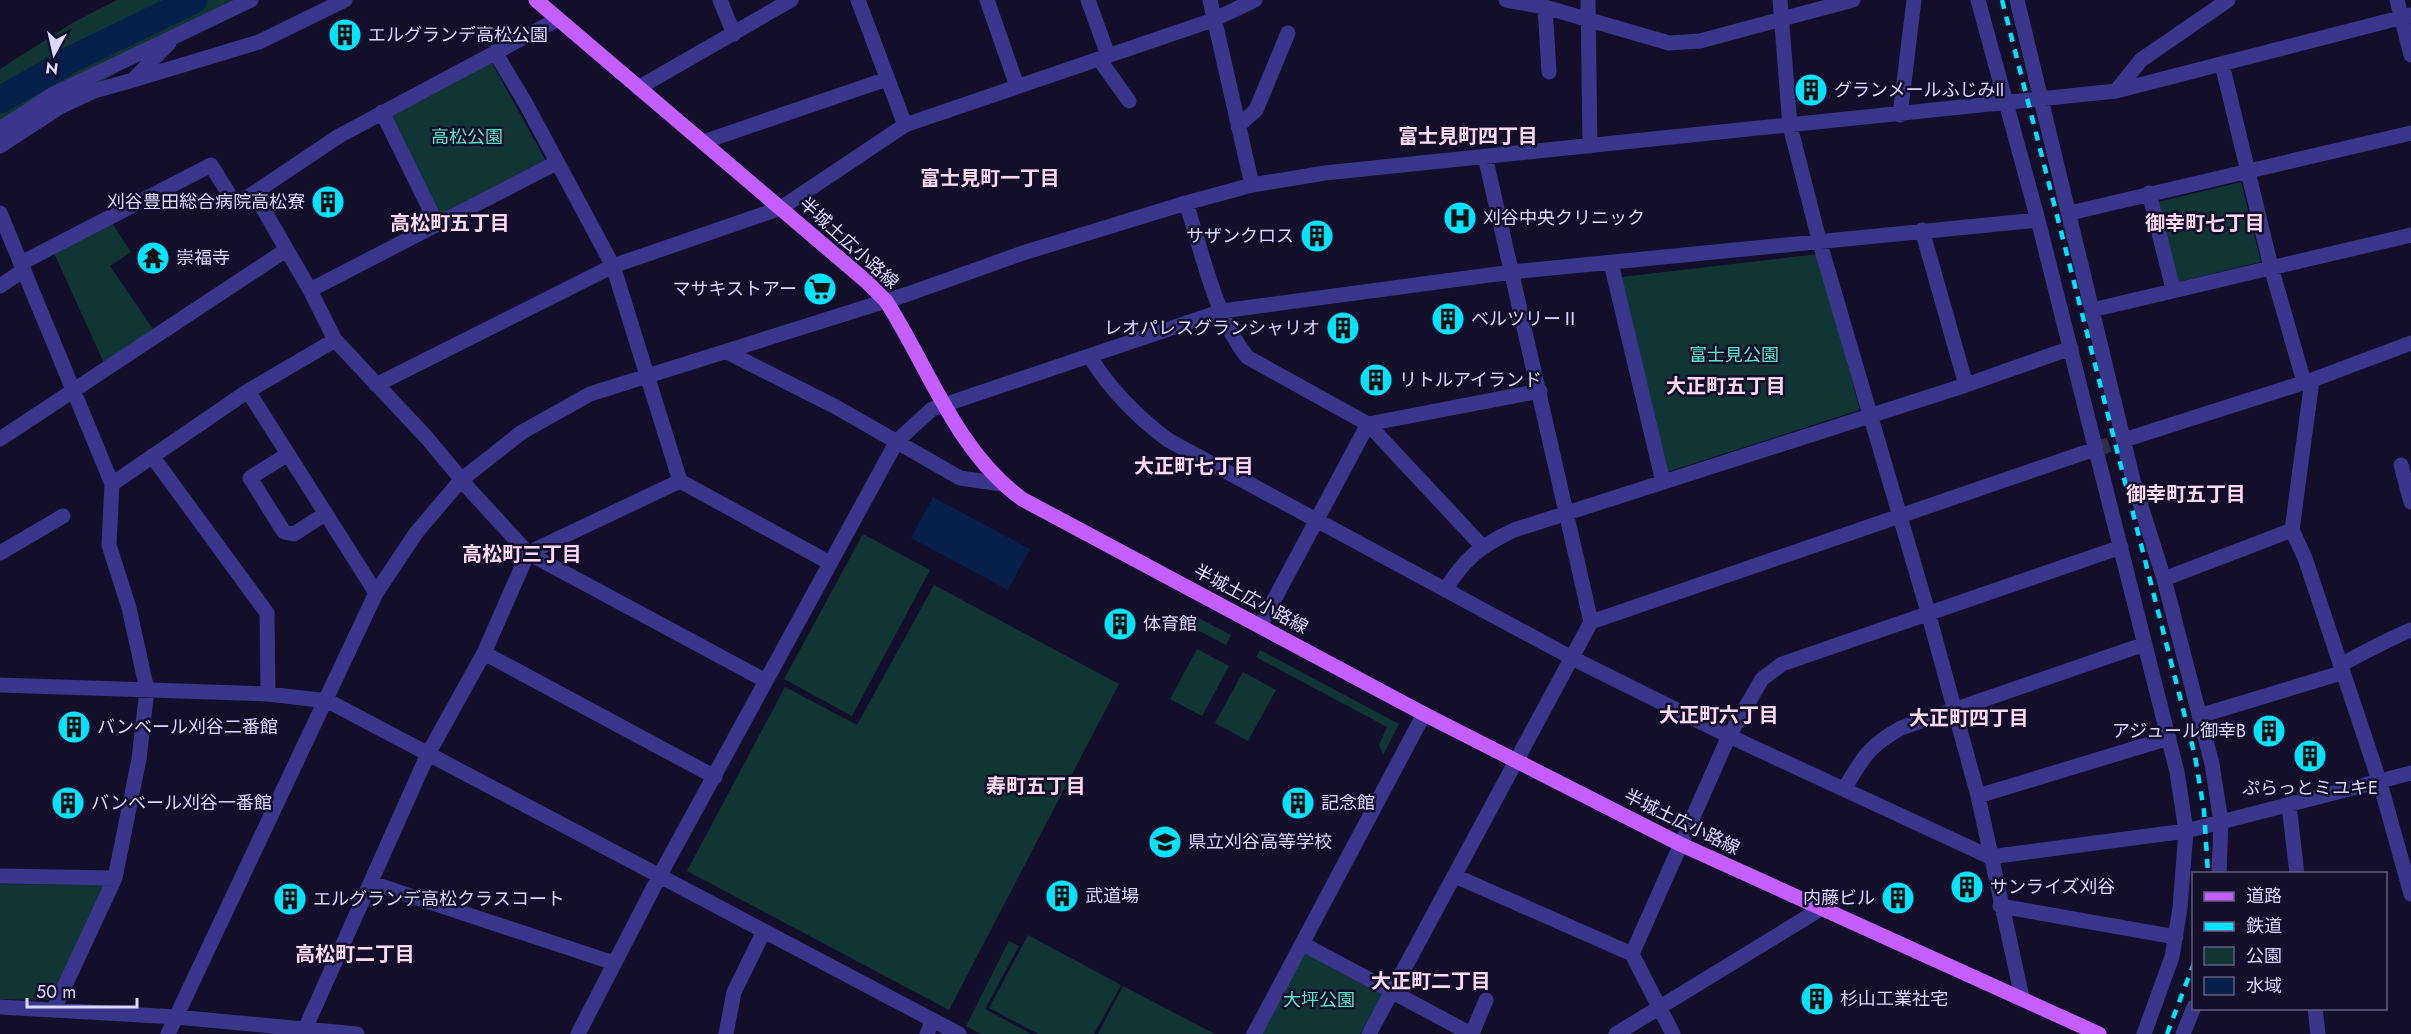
<svg xmlns="http://www.w3.org/2000/svg" width="2411" height="1034" viewBox="0 0 2411 1034" font-family="Jost,'Noto Sans JP',sans-serif">
	<rect width="100%" height="100%" fill="#130e2a"/>
	<path fill="#113534" d="M117,0H250L178,34L0,146V69L74,22Z
		M491,61L546,161L440,216L390,114Z
		M2241,182L2261,262L2178,282L2158,202Z
		M112,223L131,252L110,266L153,329L104,363L54,253Z
		M1818,254L1860,410L1664,473L1621,277Z
		M863,534L930,570L852,716L784,679Z
		M934,585L1119,684L949,1010L687,871L785,687L857,725Z
		M1191,614L1231,635L1226,645L1186,624Z
		M1197,649L1229,666L1202,716L1170,699Z
		M1260,650L1399,724L1383,755L1379,745L1387,727L1256,657Z
		M1243,672L1276,690L1248,741L1215,723Z
		M0,884L105,885L53,1000L0,999Z
		M1028,935L1121,985L1094,1034H1038L989,1008Z
		M1009,941L1019,946L985,1009L1031,1034H981L966,1026Z
		M1304,952L1382,995L1360,1034H1261Z
		M1123,986L1215,1034H1098Z"/>
	<path fill="#061f4b" d="M933,497L1030,549L1008,590L911,538Z"/>
	<g fill="none" stroke-linecap="round" stroke-linejoin="round">
		<path stroke="#061f4b" stroke-width="27" d="M0,100L72,59L194,0"/>
		<path stroke="#312c4a" stroke-width="15" stroke-dasharray="15 8" stroke-linecap="butt" d="M2095,449L2124,440"/>
		<path stroke="#3a368c" stroke-width="15" d="M720,0L734,34
			M858,0L905,125
			M987,0L1017,86
			M1088,0L1108,55
			M1210,0L1252,185
			M1506,0L1545,7L1669,43L1700,41L1853,0
			M1588,0L1590,146
			M1780,0L1790,126L1819,240L1928,612L1978,796L2022,997
			M1978,0L2038,220L2177,772L2186,831L2180,908L2172,957L2144,1034
			M2017,0L2134,484L2164,579L2212,764L2221,822L2219,874
			M2397,0L2411,55
			M1545,7L1549,72
			M495,52L526,104L613,266L680,481L830,563
			M1099,59L1129,101
			M2222,64L2271,267L2304,382
			M133,80L259,42L345,0
			M638,88L791,0
			M2116,91L2141,60L2228,0
			M382,112L437,224
			M1900,115L1914,0
			M1238,126L1256,110L1288,33
			M0,129L52,95L251,0
			M703,142L887,79
			M0,146L60,107L94,91L133,80L169,43
			M1485,156L1591,622
			M254,193L339,136L558,19
			M2149,193L2173,289
			M1186,203C1203,254 1214,314 1247,357L1368,424L1482,546
			M0,213L112,484L109,545L129,608L147,690L139,759L115,878L54,1009
			M2070,213L2411,133
			M1922,230L1966,385
			M21,263L211,165L235,204L254,193L310,290L556,163
			M1611,263L1663,482
			M0,286L24,270
			M310,290L335,340L427,438L471,491L528,553L766,681
			M2092,310L2411,235
			M727,352L836,407L960,478L1002,484
			M1090,357C1111,391 1136,416 1168,440L1572,658L1729,736L1990,857L2186,831L2411,773
			M2312,380L2292,530L2305,558L2380,783L2411,894
			M376,385L613,266L781,208L905,125L1213,20L1255,0
			M248,391L376,593
			M0,439L286,250
			M2124,440L2312,380L2411,343
			M288,454L250,478L284,532L294,534L325,514
			M152,456L267,613L268,694
			M2401,465L2411,502
			M112,484L248,391L335,340
			M0,553L63,516
			M2164,579L2292,530
			M1445,590C1466,557 1479,547 1514,530L1966,385L2071,348
			M1260,626L1368,424L1540,391
			M484,653L715,777
			M2340,665C2364,653 2386,640 2411,630
			M0,685L268,694L328,701L959,1034
			M2199,716L2341,673
			M1845,788C1862,758 1870,745 1901,728L2145,644
			M1978,796L2169,738
			M2289,805L2297,874
			M0,876L115,878
			M1455,876L1632,954L1673,1034
			M372,883L614,963
			M2000,906L2176,937
			M1303,944L1471,1034
			M1632,954L1729,736L1762,679L1782,664L2121,547
			M0,1007L176,1017L357,1034
			M2315,1008L2318,1034
			M168,1034L376,593L416,533L461,480L522,432L590,394L908,294L1023,253L1186,203L1252,185L1325,173L2116,91L2411,15
			M305,1034V1029L428,754L484,653L528,553L680,481
			M578,1034L660,875L897,441L932,409L1222,311L1512,272L2038,220
			M726,1034L734,992L764,931
			M927,1034L933,1020
			M1254,1034L1424,714
			M1369,1034L1591,622L2095,449
			M1472,1034L1486,1000
			M1616,1034L1822,908
			M2183,1034L2194,1007"/>
		<path stroke="#c45eff" stroke-width="15" d="M536,0L867,282L886,301C929,368 956,451 1022,499L1424,714L1680,844L2099,1034"/>
		<path stroke="#03e3ff" stroke-width="4.5" stroke-dasharray="9 8" stroke-linecap="butt" d="M2002,0L2195,756L2204,811L2208,874
			M2167,1034L2194,963"/>
	</g>
	<defs>
		<symbol id="building-disc" viewBox="-11 -11 22 22"><circle r="9.5" fill="#03e3ff" stroke="#130e2a"/><path d="M-4-6H4V6H1V3H-1V6H-4ZM-2.5-4.3h1.7v1.8h-1.7ZM.8-4.3h1.7v1.8H.8ZM-2.5-1h1.7V.8h-1.7ZM.8-1h1.7V.8H.8Z" fill="#111"/></symbol>
		<symbol id="hospital-disc" viewBox="-11 -11 22 22"><circle r="9.5" fill="#03e3ff" stroke="#130e2a"/><path d="M-5-5h3v3.5h4V-5h3V5h-3V1.5h-4V5h-3Z" fill="#111"/></symbol>
		<symbol id="temple-disc" viewBox="-11 -11 22 22"><circle r="9.5" fill="#03e3ff" stroke="#130e2a"/><path d="M0-6L5-2H3V0L6.5 2.5H4V6H1.5V3h-3V6H-4V2.5H-6.5L-3 0V-2H-5Z" fill="#111"/></symbol>
		<symbol id="supermarket-disc" viewBox="-11 -11 22 22"><circle r="9.5" fill="#03e3ff" stroke="#130e2a"/><path d="M-6-5.5h2.5l.6 2H6L4.5 2H-2.5L-4.4-4H-6ZM-1.5 3.2a1.3 1.3 0 1 0 .1 0ZM3 3.2a1.3 1.3 0 1 0 .1 0Z" fill="#111"/></symbol>
		<symbol id="school-disc" viewBox="-11 -11 22 22"><circle r="9.5" fill="#03e3ff" stroke="#130e2a"/><path d="M0-5L7-2L0 1L-7-2ZM-4 1L0 2.5L4 1V4Q0 6-4 4Z" fill="#111"/></symbol>
	</defs>
	<g fill-rule="evenodd">
		<use href="#building-disc" x="326" y="16" width="38" height="38"/>
		<use href="#building-disc" x="1792" y="71" width="38" height="38"/>
		<use href="#building-disc" x="309" y="183" width="38" height="38"/>
		<use href="#hospital-disc" x="1441" y="199" width="38" height="38"/>
		<use href="#building-disc" x="1298" y="217" width="38" height="38"/>
		<use href="#temple-disc" x="134" y="239" width="38" height="38"/>
		<use href="#supermarket-disc" x="801" y="270" width="38" height="38"/>
		<use href="#building-disc" x="1429" y="300" width="38" height="38"/>
		<use href="#building-disc" x="1324" y="309" width="38" height="38"/>
		<use href="#building-disc" x="1357" y="361" width="38" height="38"/>
		<use href="#building-disc" x="1101" y="605" width="38" height="38"/>
		<use href="#building-disc" x="55" y="708" width="38" height="38"/>
		<use href="#building-disc" x="2250" y="712" width="38" height="38"/>
		<use href="#building-disc" x="2291" y="737" width="38" height="38"/>
		<use href="#building-disc" x="49" y="784" width="38" height="38"/>
		<use href="#building-disc" x="1279" y="784" width="38" height="38"/>
		<use href="#school-disc" x="1146" y="823" width="38" height="38"/>
		<use href="#building-disc" x="1948" y="868" width="38" height="38"/>
		<use href="#building-disc" x="1043" y="877" width="38" height="38"/>
		<use href="#building-disc" x="1879" y="879" width="38" height="38"/>
		<use href="#building-disc" x="271" y="880" width="38" height="38"/>
		<use href="#building-disc" x="1798" y="980" width="38" height="38"/>
	</g>
	<g text-anchor="middle" stroke-width="5" stroke-linejoin="round" paint-order="stroke">
		<g font-size="18" fill="#dcd7ff" stroke="#130e2a" text-anchor="start">
			<text x="368" y="41">エルグランデ高松公園</text>
			<text x="1834" y="96">グランメールふじみII</text>
			<text x="305" y="208" text-anchor="end">刈谷豊田総合病院高松寮</text>
			<text x="1483" y="224">刈谷中央クリニック</text>
			<text x="1294" y="242" text-anchor="end">サザンクロス</text>
			<text x="176" y="264">崇福寺</text>
			<text x="797" y="295" text-anchor="end">マサキストアー</text>
			<text x="1471" y="325">ベルツリーⅡ</text>
			<text x="1320" y="334" text-anchor="end">レオパレスグランシャリオ</text>
			<text x="1399" y="386">リトルアイランド</text>
			<text x="1143" y="630">体育館</text>
			<text x="97" y="733">バンベール刈谷二番館</text>
			<text x="2246" y="737" text-anchor="end">アジュール御幸B</text>
			<text x="2310" y="794" text-anchor="middle">ぷらっとミユキE</text>
			<text x="91" y="809">バンベール刈谷一番館</text>
			<text x="1321" y="809">記念館</text>
			<text x="1188" y="848">県立刈谷高等学校</text>
			<text x="1990" y="893">サンライズ刈谷</text>
			<text x="1085" y="902">武道場</text>
			<text x="1875" y="904" text-anchor="end">内藤ビル</text>
			<text x="313" y="905">エルグランデ高松クラスコート</text>
			<text x="1840" y="1005">杉山工業社宅</text>
		</g>
		<g font-size="18" fill="#59e9c6" stroke="#130e2a">
			<text x="467" y="143">高松公園</text>
			<text x="1734" y="361">富士見公園</text>
			<text x="1319" y="1006">大坪公園</text>
		</g>
		<g font-size="18" fill="#dcd7ff" stroke="#130e2a">
			<text transform="translate(849 243) rotate(42)" y="6">半城土広小路線</text>
			<text transform="translate(1251 599) rotate(28)" y="6">半城土広小路線</text>
			<text transform="translate(1682 822) rotate(26)" y="6">半城土広小路線</text>
		</g>
		<g font-size="20" font-weight="bold" fill="#ffd9f1" stroke="#130e2a">
			<text x="1468" y="143">富士見町四丁目</text>
			<text x="990" y="185">富士見町一丁目</text>
			<text x="450" y="230">高松町五丁目</text>
			<text x="2205" y="230">御幸町七丁目</text>
			<text x="1726" y="393">大正町五丁目</text>
			<text x="1194" y="473">大正町七丁目</text>
			<text x="2186" y="501">御幸町五丁目</text>
			<text x="522" y="561">高松町三丁目</text>
			<text x="1719" y="722">大正町六丁目</text>
			<text x="1969" y="725">大正町四丁目</text>
			<text x="1036" y="793">寿町五丁目</text>
			<text x="355" y="961">高松町二丁目</text>
			<text x="1431" y="988">大正町二丁目</text>
		</g>
	</g>
	<rect x="2192" y="872" width="195" height="138" fill="#130e2a" stroke="#635e7f" stroke-width="1.5"/>
	<rect x="2204" y="892" width="30" height="9" fill="#c45eff" stroke="#635e7f" stroke-width="1.5"/>
	<text x="2246" y="902" font-size="18" fill="#dcd7ff">道路</text>
	<rect x="2204" y="922" width="30" height="9" fill="#03e3ff" stroke="#635e7f" stroke-width="1.5"/>
	<text x="2246" y="932" font-size="18" fill="#dcd7ff">鉄道</text>
	<rect x="2204" y="947" width="30" height="18" fill="#113534" stroke="#635e7f" stroke-width="1.5"/>
	<text x="2246" y="962" font-size="18" fill="#dcd7ff">公園</text>
	<rect x="2204" y="977" width="30" height="18" fill="#061f4b" stroke="#635e7f" stroke-width="1.5"/>
	<text x="2246" y="992" font-size="18" fill="#dcd7ff">水域</text>
	<g transform="translate(54 54) rotate(188)" stroke="#130e2a" stroke-width="4.5" paint-order="stroke">
	<path d="M0-4.5L10 22L0 15L-10 22Z" fill="#dcd7ff"/>
	<text y="-9" font-size="16" font-weight="bold" text-anchor="middle" fill="#dcd7ff">N</text>
	</g>
	<path d="M27 998v9h110v-9" fill="none" stroke="#dcd7ff" stroke-width="3"/>
	<text x="36" y="998" font-size="18" fill="#dcd7ff" stroke="#130e2a" stroke-width="4.5" paint-order="stroke">50 m</text>
</svg>
